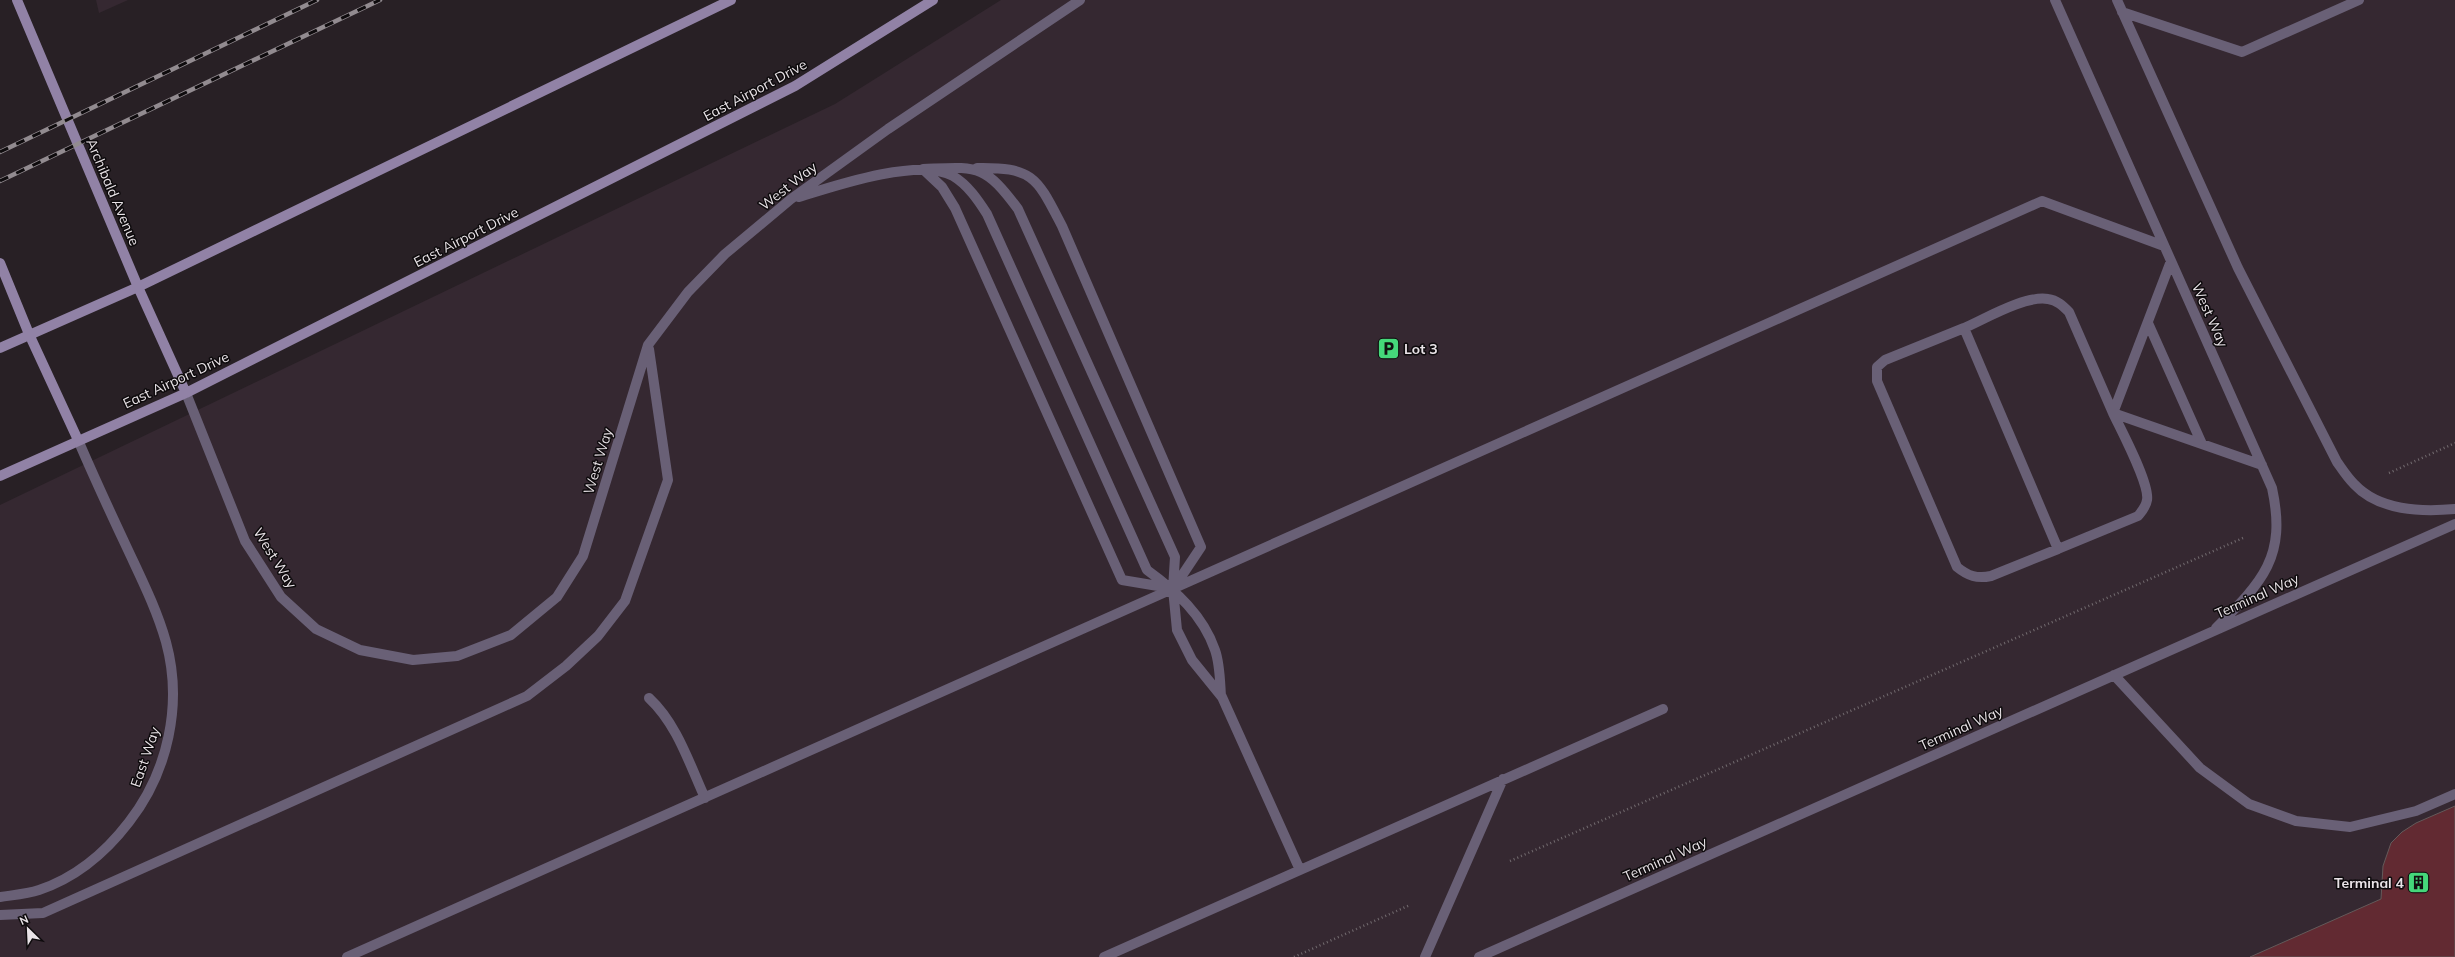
<svg xmlns="http://www.w3.org/2000/svg" width="2455" height="957" viewBox="0 0 2455 957" font-family="Mulish,sans-serif">
	<rect width="100%" height="100%" fill="#282025"/>
	<path fill="#352831" d="M96,0H128L99,13Z
		M1001,0H2455V957H0V505L835,104Z"/>
	<path fill="#622a32" stroke="#645a5a" d="M2455,806V957H2250L2381,899L2383,866L2391,843L2402,832L2416,823Z"/>
	<g fill="none" stroke-linecap="round" stroke-linejoin="round">
		<path stroke="#726b6f" stroke-width="2.5" stroke-dasharray="1 3" stroke-linecap="butt" d="M2389,473L2455,443
			M1510,861L2243,538
			M1294,957L1410,905"/>
		<path stroke="#696076" stroke-width="10" d="M2055,0L2272,488C2287,557 2263,581 2216,628
			M2117,0L2238,268L2337,462C2342,469 2347,477 2354,484C2379,511 2421,512 2455,509
			M2122,12L2242,52L2359,0
			M977,168C1034,167 1037,178 1062,226L1201,547L1173,589
			M923,169C977,167 984,163 1018,209L1175,557L1173,589L1177,630L1192,660L1222,697L1300,870
			M925,171L942,187L955,208L1122,580L1170,588
			M799,197C834,186 920,157 953,176C968,185 978,200 987,214L1147,570C1176,591 1203,615 1215,650C1220,664 1220,682 1221,696
			M2171,261L2113,413C2121,430 2150,484 2147,500C2146,507 2142,511 2138,516L2058,549L1964,328C1985,319 2025,295 2048,299C2057,300 2063,306 2069,312L2113,413L2262,465
			M2148,323L2202,444
			M1964,328L1885,360L1877,367V381L1957,567C1968,576 1977,579 1991,576L2058,549
			M186,393L245,541L281,597L316,629L360,650L413,660L457,656L511,635L557,597L583,556L648,345L688,292L725,254L791,199L888,129L1080,0
			M2114,675L2200,768L2249,804L2296,821L2350,827L2416,811L2455,794
			M649,698C677,724 689,763 705,798
			M0,897C13,895 27,894 39,890C75,878 106,852 129,822C168,772 183,704 166,642C157,610 142,580 128,550C111,514 94,477 78,440
			M0,915L43,913L527,696L566,666L598,636L625,601L668,480L649,349
			M347,957L2042,201L2164,246
			M1104,957L1663,709
			M1425,957L1503,779
			M1479,957L2455,524"/>
		<path stroke="#9182a6" stroke-width="10" d="M17,0L138,287L186,393
			M0,263L29,334L78,440
			M0,348L138,287L731,0
			M0,476L186,393L795,86L933,0"/>
		<defs>
			<path id="rail" d="M0,152L317,0
				M0,181L380,0"/>
		</defs>
		<use href="#rail" stroke="#928b90" stroke-width="4.5"/>
		<use href="#rail" stroke="#0e0b0d" stroke-width="3" stroke-dasharray="9" stroke-linecap="butt"/>
	</g>
	<defs>
		<symbol id="parking-square" viewBox="-11 -11 22 22"><rect x="-9" y="-9" width="18" height="18" rx="4" fill="#45d77a" stroke="#0e0b0d"/><path d="M-3.5-5.5H1a3.5 3.5 0 0 1 0 7H-1V5.5H-3.5ZM-1-3.4V-.6H.8a1.4 1.4 0 0 0 0-2.8Z" fill="#111"/></symbol>
		<symbol id="building-square" viewBox="-11 -11 22 22"><rect x="-9" y="-9" width="18" height="18" rx="4" fill="#45d77a" stroke="#0e0b0d"/><path d="M-4-6H4V6H1V3H-1V6H-4ZM-2.5-4.3h1.7v1.8h-1.7ZM.8-4.3h1.7v1.8H.8ZM-2.5-1h1.7V.8h-1.7ZM.8-1h1.7V.8H.8Z" fill="#111"/></symbol>
	</defs>
	<g fill-rule="evenodd">
		<use href="#parking-square" x="1376" y="336" width="25" height="25"/>
		<use href="#building-square" x="2406" y="870" width="25" height="25"/>
	</g>
	<g text-anchor="middle" stroke-width="3" stroke-linejoin="round" paint-order="stroke">
		<g font-size="14" fill="#e9e3e7" stroke="#0e0b0d">
			<text transform="translate(755 90) rotate(-28)" y="5">East Airport Drive</text>
			<text transform="translate(788 186) rotate(-38)" y="5">West Way</text>
			<text transform="translate(113 192) rotate(67)" y="5">Archibald Avenue</text>
			<text transform="translate(466 237) rotate(-27)" y="5">East Airport Drive</text>
			<text transform="translate(2210 315) rotate(66)" y="5">West Way</text>
			<text transform="translate(176 380) rotate(-25)" y="5">East Airport Drive</text>
			<text transform="translate(598 461) rotate(-73)" y="5">West Way</text>
			<text transform="translate(275 558) rotate(58)" y="5">West Way</text>
			<text transform="translate(2257 596) rotate(-24)" y="5">Terminal Way</text>
			<text transform="translate(1961 728) rotate(-24)" y="5">Terminal Way</text>
			<text transform="translate(145 757) rotate(-71)" y="5">East Way</text>
			<text transform="translate(1665 859) rotate(-24)" y="5">Terminal Way</text>
		</g>
		<g font-size="14" font-weight="bold" fill="#e9e3e7" stroke="#0e0b0d" text-anchor="start">
			<text x="1404" y="354">Lot 3</text>
			<text x="2404" y="888" text-anchor="end">Terminal 4</text>
		</g>
	</g>
	<g transform="translate(28 929) rotate(336)" stroke="#0e0b0d" stroke-width="3" paint-order="stroke">
	<path d="M0-3L7 15L0 10L-7 15Z" fill="#e9e3e7"/>
	<text y="-6" font-size="11" font-weight="bold" text-anchor="middle" fill="#e9e3e7">N</text>
	</g>
</svg>
